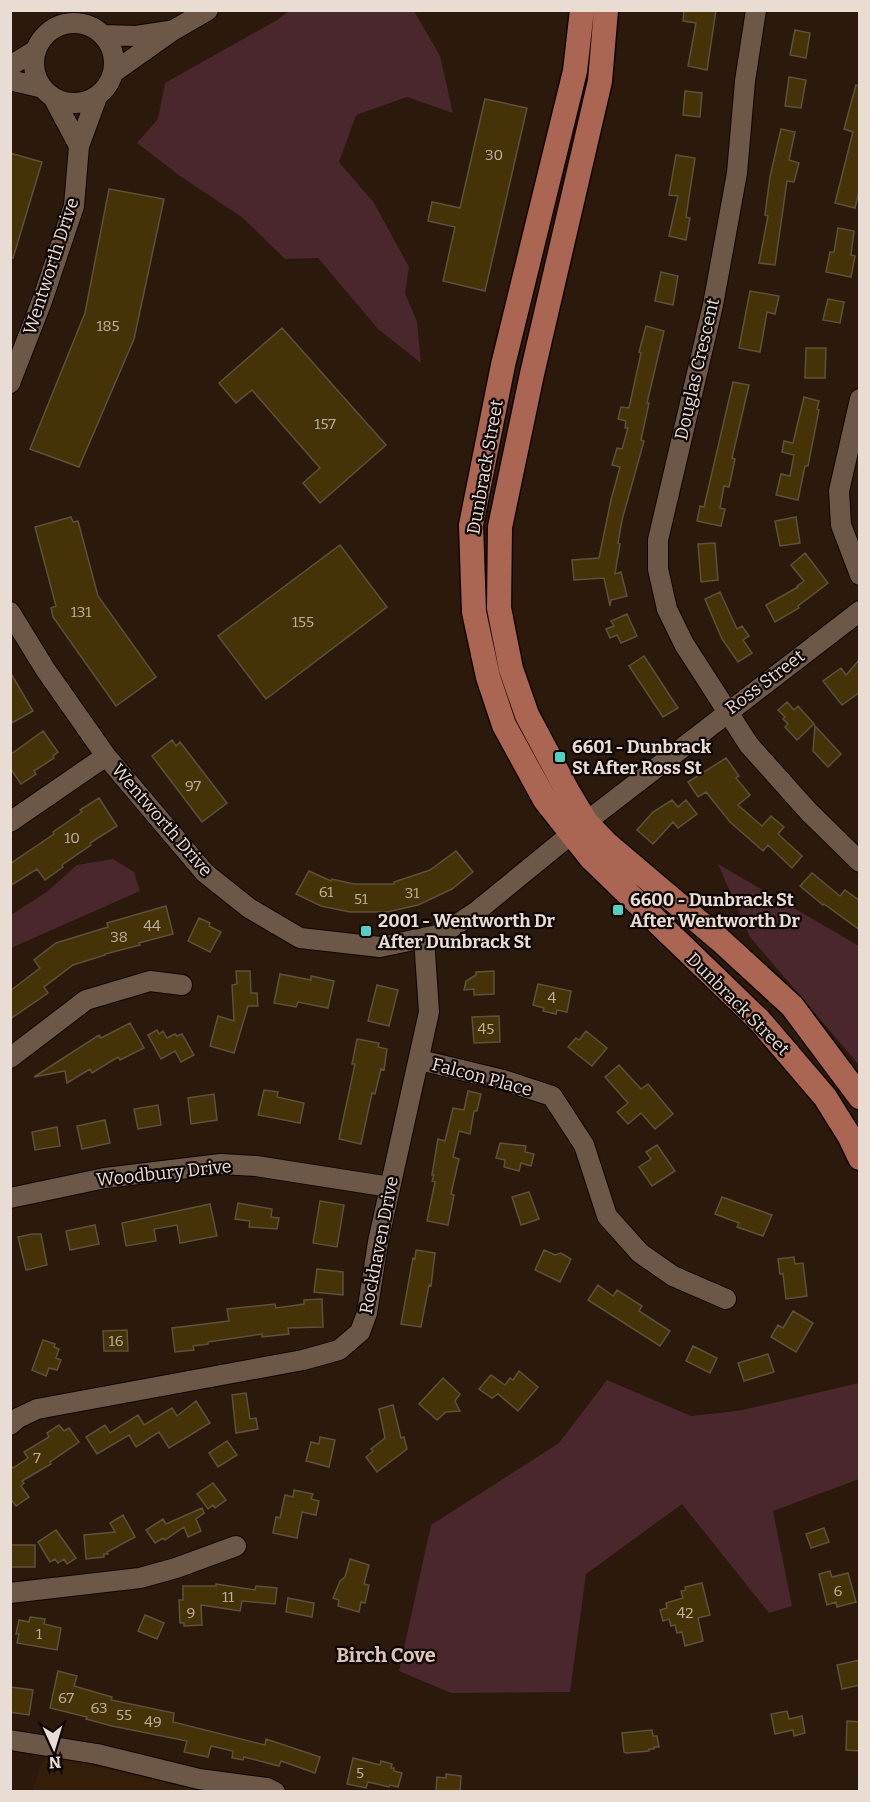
<svg xmlns="http://www.w3.org/2000/svg" width="870" height="1802" viewBox="0 0 870 1802" font-family="Bitter,serif">
	<rect width="100%" height="100%" fill="#2b190b"/>
	<path fill="#341d09" d="M45,1754L192,1789L219,1792H32Z"/>
	<path fill="#4a262d" d="M290,10L414,11L440,56L453,113L407,97L356,115L339,162L374,203L409,267L405,293L417,322L421,363L378,329L318,258L285,259L243,218L180,176L137,143L158,119L165,83L277,20Z
		M113,859L134,872L140,891L11,948V915L48,891L77,865Z
		M718,864L859,946V1065L750,937Z
		M607,1380L691,1416L738,1411L859,1383V1479L773,1511L792,1606L769,1613L682,1504L586,1574L570,1692L451,1693L399,1671L431,1525L559,1443Z"/>
	<path fill="#453307" stroke="#5c513a" stroke-width="1.5" d="M684,10H716L707,70L688,66L696,23L683,21Z
		M795,30L810,33L806,58L790,55Z
		M789,77L806,80L801,108L785,106Z
		M856,85L860,86V187L855,208L835,203L853,132L844,129Z
		M685,91L702,93L700,117L683,115Z
		M485,99L527,108L485,291L443,281L455,227L428,221L432,202L460,208Z
		M781,129L795,132L789,160L799,163L794,182L787,181L775,265L759,263L768,216L765,215L770,177Z
		M10,153L42,162L13,258L10,257Z
		M676,155L695,158L686,217L690,218L686,240L669,236L678,196L669,195Z
		M109,189L164,199L134,339L79,467L30,449L85,313Z
		M838,228L854,231L851,255L855,256L851,277L826,272L830,252H834Z
		M661,272L678,276L673,305L655,301Z
		M750,291L779,296L775,314L767,312L760,352L739,348Z
		M828,299L844,302L840,323L823,320Z
		M646,326L664,331L647,403H649L641,440L644,441L622,520L618,543L620,544L615,574L621,572L627,596L611,600L610,606L604,578L574,580L572,560L599,558L611,500L620,467L612,465L617,448L622,449L628,428H625L626,421L618,419L621,407L629,408L641,353L639,352Z
		M282,328L386,445L320,503L303,483L320,468L252,390L236,403L219,383Z
		M806,348H826L825,378H805Z
		M733,382L749,385L732,458L735,459L729,487L724,486L720,508L725,509L721,526L697,521L700,506L704,507Z
		M804,397L819,401L817,409L819,410L808,466H805L798,500L776,495L781,474L790,476L794,455L782,452L784,441L793,443Z
		M71,517L73,522L78,521L98,596L156,677L116,706L53,617L51,608L56,606L35,527Z
		M796,517L800,543L780,546L775,521Z
		M715,543L718,580L701,582L698,544Z
		M340,545L387,607L266,699L218,636Z
		M805,553L828,583L798,606L799,608L775,622L766,605L798,587L797,586L804,581L791,565Z
		M720,592L737,629L742,626L749,636L743,640L752,653L738,662L722,639L705,599Z
		M627,614L637,636L621,643L617,635L610,638L606,629L614,626L611,621Z
		M644,656L678,708L663,717L629,666Z
		M860,659V692L842,705L823,681L841,668L846,675Z
		M10,672L33,711L10,724Z
		M787,702L794,710L798,706L814,724L797,740L785,727L788,724L783,719L785,717L778,710Z
		M815,726L841,754L828,767L813,751Z
		M43,731L58,752L53,756L54,758L34,771L36,774L21,784L10,768V755Z
		M172,740L176,746L180,742L227,803L202,822L152,756Z
		M726,758L739,776L736,778L750,795L738,805L762,826L771,816L784,827L778,834L802,856L792,868L768,845L763,851L730,822L706,792L698,797L688,782Z
		M99,798L117,826L90,843L91,845L62,865L63,867L45,880L37,869L10,886V864L54,834L53,832L82,812L80,810Z
		M672,800L678,807L686,800L697,814L678,828L673,822L653,844L637,830L653,812Z
		M456,851L473,872L452,889L418,905L387,912H350L321,906L296,894L309,871L331,881L332,879L354,884H394V882L430,870Z
		M812,873L840,896L845,890L860,901V930L824,904L823,905L800,886Z
		M166,906L173,934L139,943L140,945L105,954V955L73,965L44,987L48,993L10,1019V991L40,968L34,960L56,943L108,927L107,923Z
		M199,918L210,923L209,926L221,932L210,952L188,941Z
		M236,971H250L251,993H257L258,1006H248L234,1053L210,1046L218,1016L234,1021L232,985L237,984Z
		M494,971V994L474,995V989L464,990L466,981L476,975V972Z
		M280,974L311,980V976L334,981L328,1008L298,1002L296,1007L274,1003Z
		M538,984L571,991L567,1012L557,1010L556,1014L543,1011L544,1008L533,1005Z
		M377,985L398,990L389,1026L368,1021Z
		M499,1016L500,1042L474,1043L472,1017Z
		M130,1023L144,1048L120,1060L118,1057L92,1073L90,1069L67,1083L65,1071L34,1077L99,1035L101,1038Z
		M157,1030L159,1034L163,1031L167,1038L175,1034L177,1036L182,1034L194,1055L181,1062L175,1051L161,1059L148,1035Z
		M586,1031L607,1048L592,1066L568,1047L576,1038L579,1040Z
		M357,1039L379,1043L378,1047L387,1049L384,1070L381,1069L375,1094L372,1093L361,1144L339,1139L355,1064H352Z
		M619,1065L641,1089L648,1084L673,1114L655,1129L641,1113L628,1124L617,1112L628,1103L605,1077Z
		M264,1090L278,1092L277,1097L304,1103L300,1123L258,1115Z
		M468,1091L481,1094L477,1111H474L470,1134L459,1131L453,1157L459,1159L451,1194L454,1195L448,1225L427,1221L435,1182L432,1181L434,1175H432L438,1139L445,1141L453,1108L464,1110Z
		M214,1094L217,1120L191,1124L188,1098Z
		M158,1105L161,1125L138,1129L134,1109Z
		M105,1120L110,1143L82,1149L77,1126Z
		M57,1127L60,1146L35,1150L32,1132Z
		M500,1143L526,1146L525,1152L534,1154L531,1166L521,1163L519,1171L504,1167L505,1160L496,1158Z
		M657,1145L675,1171L652,1186L639,1167L651,1159L646,1152Z
		M529,1192L539,1219L521,1225L512,1197Z
		M722,1197L772,1215L763,1236L737,1227L739,1223L715,1214Z
		M320,1201L344,1205L337,1247L313,1243Z
		M238,1203L272,1209L271,1217L279,1218L277,1229L249,1227L250,1221L235,1219Z
		M210,1204L217,1236L180,1243L177,1225L154,1229L156,1241L126,1246L122,1223Z
		M95,1225L99,1244L70,1250L66,1231Z
		M32,1234H41L47,1265L26,1270L18,1237Z
		M416,1250L435,1253L431,1286L429,1285L421,1327L401,1324L413,1258L415,1259Z
		M544,1250L555,1255L561,1253L571,1259L560,1282L535,1270Z
		M794,1257L795,1264L803,1263L807,1296L786,1299L783,1274H780L778,1259Z
		M317,1269L343,1272V1295L314,1292Z
		M598,1285L613,1296L617,1290L642,1306L639,1311L670,1331L660,1346L588,1300Z
		M322,1299L323,1327L288,1328L289,1334L262,1337V1334L208,1342V1344L193,1346L194,1350L175,1352L172,1328L229,1321L227,1309L275,1304L276,1308L304,1304V1300Z
		M793,1311L813,1323L796,1352L771,1337L778,1325L783,1328Z
		M127,1330L128,1351H104L103,1331Z
		M43,1340L55,1344L54,1347L59,1349L56,1358L61,1360L57,1370L49,1368L46,1376L32,1370Z
		M693,1346L717,1358L710,1373L686,1361Z
		M768,1354L774,1372L744,1381L738,1363Z
		M519,1371L538,1387L518,1411L498,1394L492,1398L479,1389L491,1375L505,1385L510,1378L513,1380Z
		M443,1378L460,1394L455,1401L460,1411L446,1412L437,1420L419,1404Z
		M246,1393L250,1419L256,1418L258,1429L236,1433L232,1395Z
		M196,1401L210,1423L169,1448L159,1432L136,1447L129,1435L97,1454L86,1437L105,1425L110,1433L138,1415L144,1425L172,1408L177,1416Z
		M393,1405L401,1438L404,1437L407,1449L377,1472L366,1457L373,1451L371,1449L385,1438L379,1409Z
		M59,1425L64,1431L69,1428L79,1442L50,1462L51,1464L22,1481L24,1483L21,1486L29,1497L16,1506L10,1498V1465L13,1468L28,1458L24,1452L49,1437L47,1433Z
		M320,1437L335,1440L329,1467L306,1461L311,1442L319,1444Z
		M227,1441L237,1455L218,1467L209,1453Z
		M213,1483L226,1500L215,1508L213,1505L208,1509L197,1494Z
		M294,1490L313,1494L311,1499L319,1501L316,1515L302,1512L297,1538L273,1533L276,1517L280,1518L285,1495L293,1497Z
		M202,1508L204,1513L196,1519L201,1531L188,1537L184,1527L165,1540L163,1538L155,1543L146,1530L163,1519L166,1524Z
		M123,1515L135,1537L107,1552L108,1554H104V1557L86,1559L84,1535L115,1532L110,1523Z
		M824,1528L829,1542L811,1548L806,1534Z
		M56,1530L76,1558L67,1564L64,1559L58,1563L55,1559L50,1562L38,1542Z
		M10,1545H35V1567H10Z
		M350,1559L369,1565L364,1584L369,1585L365,1603L361,1602L359,1612L338,1606L339,1600L333,1598L340,1581L345,1577Z
		M830,1571L832,1577L848,1573L856,1602L837,1607L836,1602L827,1605L819,1574Z
		M702,1583L710,1615L698,1618L703,1641L685,1646L682,1632L677,1633L675,1625L671,1626L669,1619L663,1621L660,1610L667,1608L666,1603L683,1598L681,1591L686,1590L685,1587Z
		M216,1584L255,1590L256,1586L277,1588L275,1604L242,1601L240,1611L201,1605L202,1625L184,1626V1623H180L179,1600H183V1586H216Z
		M288,1598L314,1603L312,1617L286,1612Z
		M145,1615L164,1623L157,1639L138,1631Z
		M30,1617L45,1619L44,1624L61,1628L57,1650L17,1643L19,1634H16L19,1620L29,1622Z
		M860,1660V1685L842,1689L837,1665Z
		M58,1671L77,1676L74,1686L112,1697L111,1700L174,1713L173,1722L265,1745L266,1739L320,1757L315,1773L281,1761L279,1766L244,1757L243,1760L232,1758L233,1751L211,1746L208,1757L184,1752L187,1741L112,1726L86,1719L87,1717L50,1708Z
		M10,1687L33,1690L29,1715L10,1712Z
		M787,1711L789,1719L802,1716L805,1733L794,1736L793,1730L775,1734L771,1714Z
		M847,1721L860,1722V1751L846,1750Z
		M652,1730L653,1736H657L659,1747H654V1749H649V1751L626,1753L624,1752L622,1733Z
		M353,1758L380,1765L381,1761L392,1764L391,1768H394V1771L402,1773L398,1787L390,1785L389,1787L368,1782L366,1788L347,1784Z
		M446,1774L461,1776L460,1791H436L437,1777L446,1778Z"/>
	<g fill="none" stroke-linecap="round" stroke-linejoin="round">
		<defs>
			<path id="minor" d="M756,10L745,81L737,173L713,305L658,540V569L667,609L684,644L749,745L809,812L860,862
				M34 63a40 40 0 1 1 80 0a40 40 0 1 1-80 0Z
				M104,35L136,36L169,31
				M10,66L36,50
				M114,72L172,31L208,10
				M10,80L43,88
				M53,97L79,146
				M10,383L42,301L74,206L79,146L97,97
				M860,399L839,491L841,525L860,575
				M10,612L45,669L106,756L205,873L249,908L300,938L380,947L442,934L477,911L586,822L860,611
				M10,822L106,756
				M10,1058L86,1000L150,981L182,985
				M420,1060L503,1080L552,1096L584,1145L607,1216L640,1253L673,1276L726,1299
				M10,1198L105,1178L221,1164L256,1166L390,1187
				M10,1425L18,1418L37,1409L303,1360L339,1350L360,1332L367,1313L378,1242L429,1012L424,938
				M10,1593L140,1578L176,1568L236,1546
				M10,1740L97,1754L199,1779L267,1788L275,1792"/>
			<path id="major" d="M582,10L575,71L503,365L471,525L474,612L488,677L504,725L545,800L591,858L760,1021L825,1097L850,1137L860,1158
				M606,10L600,81L532,374L500,527L499,608L511,669L527,715L568,792L586,822L607,844L719,939L792,1006L860,1097"/>
		</defs>
		<use href="#minor" stroke="#120400" stroke-width="22"/>
		<use href="#major" stroke="#120400" stroke-width="27"/>
		<use href="#minor" stroke="#6d5848" stroke-width="20"/>
		<use href="#major" stroke="#aa6652" stroke-width="24"/>
	</g>
	<g fill="#55cec5" stroke="#0d0603" stroke-width="2">
		<rect x="554" y="751" width="12" height="12" rx="3"/>
		<rect x="612" y="904" width="12" height="12" rx="3"/>
		<rect x="360" y="925" width="12" height="12" rx="3"/>
	</g>
	<g text-anchor="middle" stroke-width="4.5" stroke-linejoin="round" paint-order="stroke">
		<g font-size="15" fill="#c0b2a0">
			<text x="494" y="160">30</text>
			<text x="108" y="331">185</text>
			<text x="325" y="429">157</text>
			<text x="81" y="617">131</text>
			<text x="303" y="627">155</text>
			<text x="193" y="791">97</text>
			<text x="72" y="843">10</text>
			<text x="326" y="897">61</text>
			<text x="412" y="898">31</text>
			<text x="361" y="904">51</text>
			<text x="152" y="931">44</text>
			<text x="119" y="942">38</text>
			<text x="552" y="1003">4</text>
			<text x="486" y="1034">45</text>
			<text x="116" y="1346">16</text>
			<text x="37" y="1463">7</text>
			<text x="838" y="1596">6</text>
			<text x="228" y="1602">11</text>
			<text x="191" y="1618">9</text>
			<text x="685" y="1618">42</text>
			<text x="39" y="1639">1</text>
			<text x="66" y="1703">67</text>
			<text x="99" y="1713">63</text>
			<text x="124" y="1720">55</text>
			<text x="153" y="1727">49</text>
			<text x="360" y="1778">5</text>
		</g>
		<g font-size="18" fill="#e9dcd3" stroke="#0d0603">
			<text transform="translate(51 266) rotate(-72)" y="6">Wentworth Drive</text>
			<text transform="translate(697 369) rotate(-77)" y="6">Douglas Crescent</text>
			<text transform="translate(485 467) rotate(-80)" y="6">Dunbrack Street</text>
			<text transform="translate(765 682) rotate(-37)" y="6">Ross Street</text>
			<text transform="translate(162 820) rotate(49)" y="6">Wentworth Drive</text>
			<text transform="translate(738 1004) rotate(45)" y="6">Dunbrack Street</text>
			<text transform="translate(482 1077) rotate(15)" y="6">Falcon Place</text>
			<text transform="translate(164 1173) rotate(-6)" y="6">Woodbury Drive</text>
			<text transform="translate(379 1245) rotate(-79)" y="6">Rockhaven Drive</text>
		</g>
		<g font-size="18" font-weight="bold" fill="#e9dcd3" stroke="#0d0603" text-anchor="start">
			<text x="572" y="753">6601 - Dunbrack<tspan x="572" dy="21">St After Ross St</tspan></text>
			<text x="630" y="906">6600 - Dunbrack St<tspan x="630" dy="21">After Wentworth Dr</tspan></text>
			<text x="378" y="927">2001 - Wentworth Dr<tspan x="378" dy="21">After Dunbrack St</tspan></text>
		</g>
		<g font-size="20" font-weight="bold" fill="#dec5b3" stroke="#0d0603">
			<text x="386" y="1662">Birch Cove</text>
		</g>
	</g>
	<rect width="870" height="1802" fill="none" stroke="#e9dcd3" stroke-width="24"/>
	<g transform="translate(54 1748) rotate(176)" stroke="#0d0603" stroke-width="4.5" paint-order="stroke">
	<path d="M0-4.5L10 22L0 15L-10 22Z" fill="#e9dcd3"/>
	<text y="-9" font-size="16" font-weight="bold" text-anchor="middle" fill="#e9dcd3">N</text>
	</g>
</svg>
